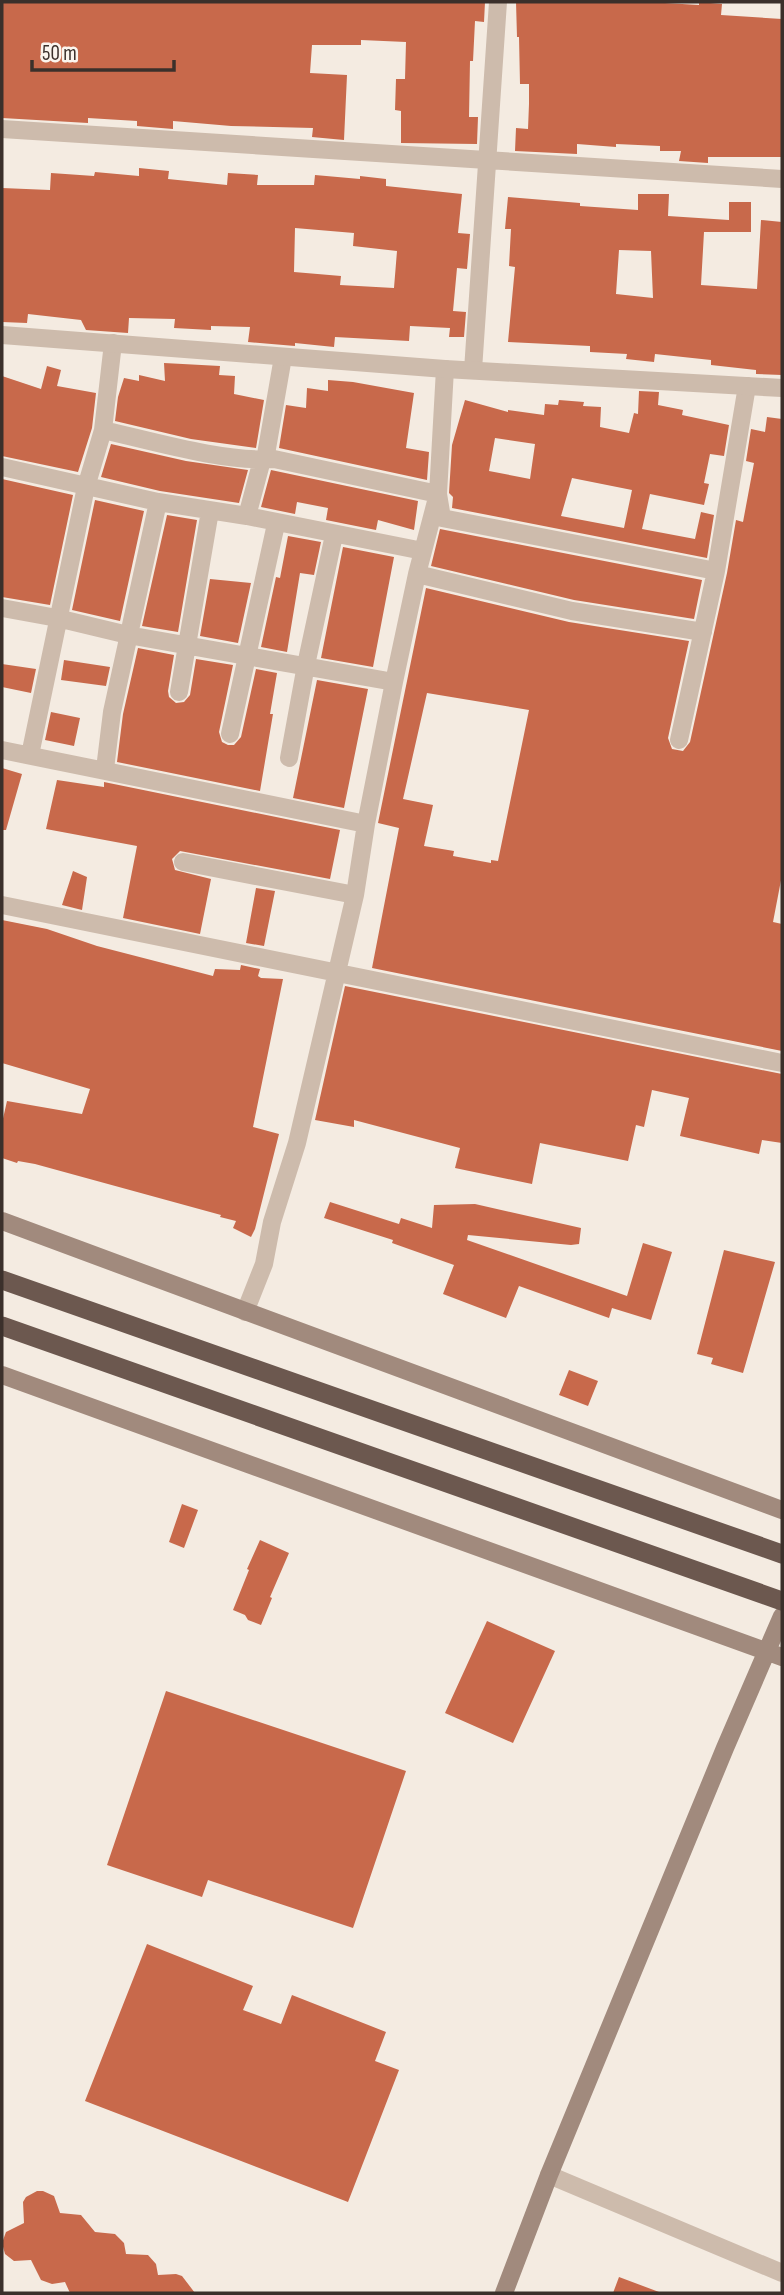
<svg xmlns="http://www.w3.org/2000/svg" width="784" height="2295" viewBox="0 0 784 2295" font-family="'Sofia Sans Condensed',sans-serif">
	<rect width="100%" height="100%" fill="#f4ebe1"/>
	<path fill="#c8694b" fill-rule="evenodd" d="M2,2H485L484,22L475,21L473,61H470L469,117H478L477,144L401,143V111L395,110L396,79H405L406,42L361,40V45H312L310,73L347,75L344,140L312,137L313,128L231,126L173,121V129L137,126V121L88,118V123L2,118Z
		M516,2H648L699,5V2L722,4L721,15L782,19V157H708V163L679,161L681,151H660V146L616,144V147L577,144V154L515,151L516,128L528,129L529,104V84H520L519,37H517Z
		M139,168L169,171L168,179L227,185L228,173L258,175L257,185H314L315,175L360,179V176L386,179V186L462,194L458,233L470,234L467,269L457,268L453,311L466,312L464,337H449L450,328L410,326L409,341L335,337L334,347L295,343V346L248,342L250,327L211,326V330L174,328L175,319L129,318L128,333L86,330L81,320L28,314L27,323L2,322V188L50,190L51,173L94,176L95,172L139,176ZM295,228L354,233L353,246L397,251L394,288L340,285L341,276L294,272Z
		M638,194H669L668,216L729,220V202H751V232H704L701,285L757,289L761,220L782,222V375L756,374V370L711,365V360L655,354L654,362L626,359L627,354L590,352V346L508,342L515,267L509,266L511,229H505L508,197L580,203V206L638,210ZM619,250L651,251L653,298L616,294Z
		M164,363L220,366L219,375L235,376L234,394L264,400L256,448L191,439L115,421L118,397L124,378L139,381V375L165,381Z
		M47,366L61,370L57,386L96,393L92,428L78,472L2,456V376L41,389Z
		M328,380L353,382L414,393L406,448L429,452L427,480L279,448L286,405L306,408L307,388L328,391Z
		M639,391L659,392L658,405L683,410L682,415L729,425L724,456L710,454L704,483L709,484L704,505L650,494L642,529L695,539L701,512L714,515L707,558L452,508L453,497L449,493L452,445L465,400L508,412V410L544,415L545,404L558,405L559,400L584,402L583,406L601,407L600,427L629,433L634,413L638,414ZM495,438L535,444L530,479L489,471ZM572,478L632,490L624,528L561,516Z
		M767,417L782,419V875L773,922L782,924V1051L372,968L399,828L378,823L426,588L569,622L689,641L668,738L672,749L683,751L690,742L727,573L736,520L743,522L754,463L746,461L751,429L765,432ZM427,693L529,710L498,861L491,860V863L453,856L454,851L424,846L433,805L403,799Z
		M111,444L186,461L248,470L239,503L160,491L101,477Z
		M271,470L418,501L414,530L378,520L376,530L326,520L328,508L297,502L295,514L261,507Z
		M2,479L73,495L50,605L2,597Z
		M95,500L144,511L120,621L72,610Z
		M167,515L197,520L178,632L142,626Z
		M440,529L702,580L694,619L574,600L431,566Z
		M288,536L321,542L314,575L300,573L287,652L261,647L276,577L280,578Z
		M343,547L394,557L373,667L321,658Z
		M210,579L251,583L238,643L200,636Z
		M138,648L174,655L168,691L169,697L176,703L184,702L190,695L196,659L233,665L219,732L222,742L228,745H234L241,737L256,669L277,673L270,714H273L260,791L117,762L123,714Z
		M64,660L110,667L106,686L61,680Z
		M2,664L36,669L31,693L2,687Z
		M317,680L368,689L344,808L293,798Z
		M51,712L80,718L74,746L45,740Z
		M2,768L22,774L6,830H2Z
		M57,780L104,787V782L340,830L330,879L180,851L172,859L175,870L211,879L200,934L123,918L137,846L46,829Z
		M73,871L87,877L82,910L62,905Z
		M256,888L275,891L264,946L246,943Z
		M2,920L47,929L97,946L213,976L215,969L240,970L241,965L260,969L258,976L261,978L283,979L253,1127L279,1134L255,1229L251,1237L233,1228L236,1221L220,1217L221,1215L35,1164L18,1161L17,1163L2,1158V1123L7,1101L82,1114L90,1089L2,1063Z
		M345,986L782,1074V1143L762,1140L759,1154L680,1136L689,1098L652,1090L644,1127L636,1125L628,1161L540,1143L532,1184L455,1168L460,1148L354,1120V1127L315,1120Z
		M330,1202L399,1224L401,1218L432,1228L434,1205L475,1204L581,1228L579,1244L571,1245L468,1235L467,1240L627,1296L643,1243L672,1252L651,1320L612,1308L609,1318L519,1286L506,1318L443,1294L454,1265L392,1243L393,1240L324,1218Z
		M724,1250L775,1262L743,1373L711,1364L713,1358L697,1354Z
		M569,1370L598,1381L588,1406L559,1395Z
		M182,1504L198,1510L184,1548L169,1542Z
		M260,1540L289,1553L270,1597L272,1598L261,1625L248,1620L245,1615L233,1610L249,1570L247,1569Z
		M487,1621L555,1651L513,1743L445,1713Z
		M166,1691L406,1771L353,1928L208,1880L202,1897L107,1865Z
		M147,1944L253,1986L243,2010L281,2024L292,1995L386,2032L375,2061L399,2070L348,2202L85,2101Z
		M37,2191H43L54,2196L60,2213L81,2215L95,2232L115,2234L124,2243L126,2254L148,2255L156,2264L158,2275L176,2274L182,2276L195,2293H70L65,2282L52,2284L41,2280L31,2260L14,2261L5,2254L2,2243L6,2232L24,2223L23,2202L26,2197Z
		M619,2277L659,2292V2293H613Z"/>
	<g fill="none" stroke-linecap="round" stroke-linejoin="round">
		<path stroke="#cdbbac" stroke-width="18" d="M2,129L782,179
			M473,370L498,2
			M103,430C152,441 226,463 274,459L438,494L442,518L716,571
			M265,460L283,357
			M2,467L158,502L247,516L423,551
			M247,516L262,460
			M417,574L572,611L703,632
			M2,608L57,618L128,635L394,682
			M179,692L210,511
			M230,734L276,524
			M679,740L716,571L747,386
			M2,750L366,824
			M30,755L86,487L103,430L113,343
			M289,758L306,665L334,535
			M105,769L112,712L158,502
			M183,862L355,895
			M2,905L782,1063
			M245,1312L264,1264L272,1222L297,1143L355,895L366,824L394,682L417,574L438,494L445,369
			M549,2175L782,2273"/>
		<path stroke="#cdbbac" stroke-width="18" d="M2,335L445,369L782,388"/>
		<path stroke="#a18a7d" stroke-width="18" d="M2,1221L782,1510
			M2,1375L782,1657
			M504,2293L549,2175L725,1748L782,1616"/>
		<path stroke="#6c584f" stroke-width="19" d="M2,1280L782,1554
			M2,1326L782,1601"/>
	</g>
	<rect width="784" height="2295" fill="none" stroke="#3b302b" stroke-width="7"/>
	<path d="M32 60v10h142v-10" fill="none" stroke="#3b302b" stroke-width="3.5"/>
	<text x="42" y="60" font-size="21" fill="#3b302b" stroke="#fbf5ee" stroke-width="5" paint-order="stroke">50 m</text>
</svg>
